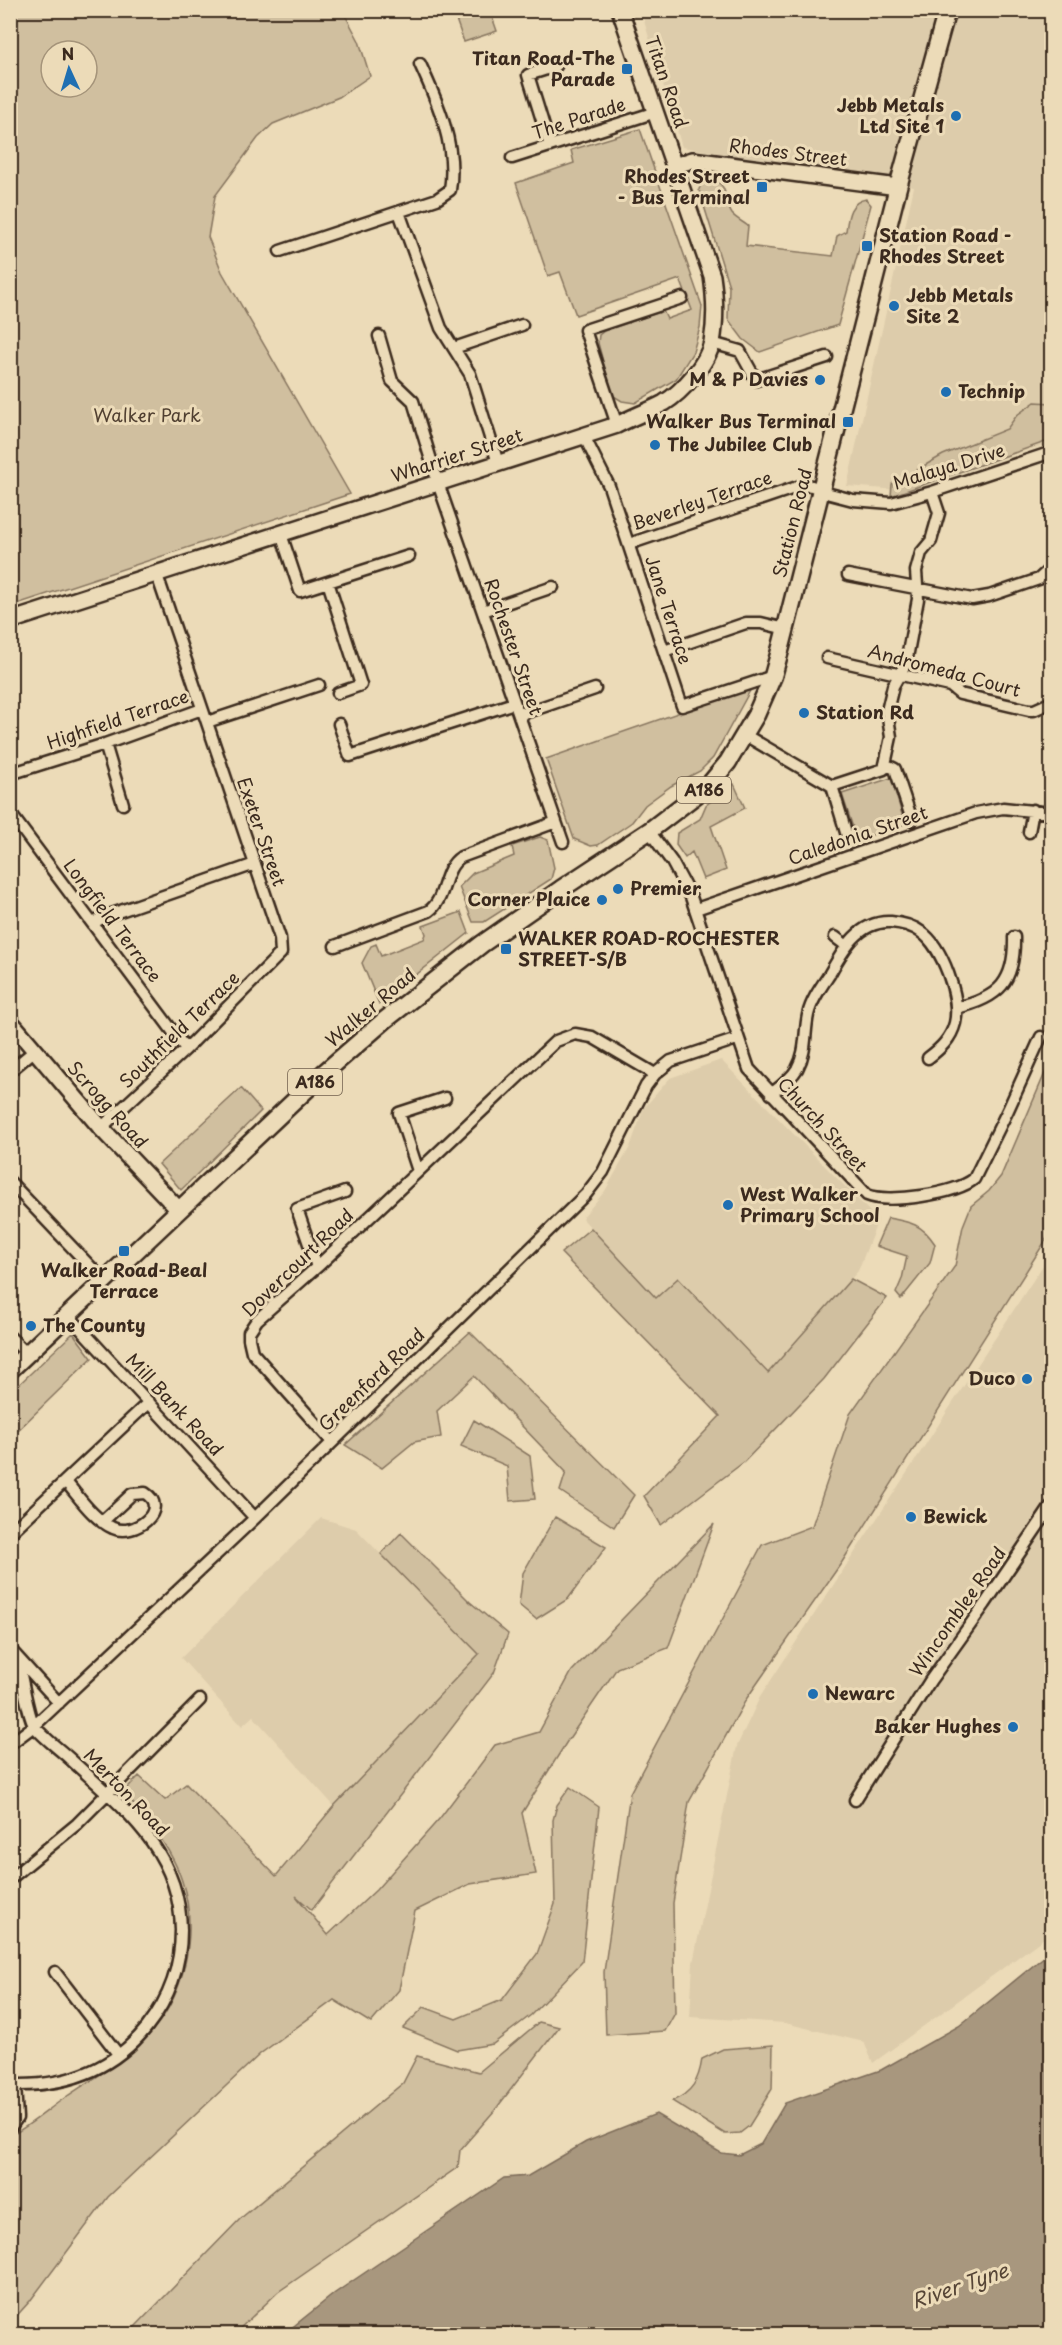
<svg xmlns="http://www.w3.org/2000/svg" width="1062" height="2345" viewBox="0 0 1062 2345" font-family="'Playpen Sans',sans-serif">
	<rect width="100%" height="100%" fill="#ecdbb8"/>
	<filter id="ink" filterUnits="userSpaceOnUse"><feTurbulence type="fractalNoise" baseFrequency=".0167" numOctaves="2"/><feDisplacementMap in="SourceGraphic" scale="12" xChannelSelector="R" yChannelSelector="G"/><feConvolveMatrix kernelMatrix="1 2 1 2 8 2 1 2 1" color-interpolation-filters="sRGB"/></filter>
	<g filter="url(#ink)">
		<path fill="#ddccab" d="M641,11H1051V443L900,490L847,486L914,187L682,147Z
			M721,1060L878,1220L858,1271L768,1373L679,1278L656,1298L582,1218L605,1191L630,1147L644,1108L670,1078Z
			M1051,1253V1933L873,2063L864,2042L785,2023L690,2017L693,1963L737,1746L760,1697Z
			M321,1518L356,1529L479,1654L334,1806L253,1716L242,1726L181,1658Z"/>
		<path fill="#d0bf9f" stroke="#86745e" stroke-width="1.5" fill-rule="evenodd" d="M10,11H343L359,41L370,76L339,97L273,124L258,138L215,196L208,237L222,272L350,494L11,606ZM51,51H87V87H51Z
			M453,11H490L497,31L464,42Z
			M640,129L702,306L700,327L693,352L676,379L635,403L622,401L612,395L598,343L599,335L604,331L663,311L667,319L692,310L680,279L576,315L560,272L548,276L516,183L574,163L571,150Z
			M1046,152H1051V361Z
			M710,180C730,182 723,201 732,214C735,218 743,222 748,226L746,246L833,256L837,236L846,231C848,217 849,202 866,199L871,205L838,325L760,352L743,339L728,319L729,286L699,190L701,182Z
			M1035,402L1051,403V440L891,496L892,484L943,455L1007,429L1017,415Z
			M752,687L713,758L700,771L671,786L645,805L632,822L598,845L591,846L574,839L546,759Z
			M891,778L905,824L857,840L842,794Z
			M734,784L745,808L711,826L726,870L703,879L692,852L685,858L676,845L677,833L700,819L706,805Z
			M540,837L548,840L554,868L551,879L484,922H473L459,887L473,873L514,856L512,846Z
			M461,912L469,933L379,1004L362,963L371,946L376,944L381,956L424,939L426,934L423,926Z
			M1051,1059V1232L842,1562L747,1698L689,1802L673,1903L675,2013L665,2031L606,2035L604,1972L630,1793L762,1545L812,1526L850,1414L955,1266L963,1226L971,1206L989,1191L1001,1176Z
			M241,1088L261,1111L181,1190L159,1164Z
			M888,1218C911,1222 922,1224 935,1244L930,1263L901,1299L896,1293L902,1279L907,1256L876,1246Z
			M591,1228L656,1298L678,1278L768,1373L851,1279L887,1298L824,1379L744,1462L661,1525L644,1496L720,1416L561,1253Z
			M470,1332L634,1495L614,1527L560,1491L566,1472L474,1376L437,1411L441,1437L414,1442L382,1468L345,1445Z
			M73,1333L92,1358L11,1437V1392Z
			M474,1420L530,1456L535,1499L510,1501L507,1466L461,1446Z
			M555,1517L606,1547L568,1599L536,1619L519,1605L523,1573Z
			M714,1524L668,1648L617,1668L568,1740L522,1813L536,1874L470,1884L415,1911L399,1990L371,2023L334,2000L260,2054L108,2197L30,2301L11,2322L10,2136C31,2125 47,2110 66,2097C95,2077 129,2059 152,2031C186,1992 198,1930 182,1881C175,1859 160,1836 146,1818C138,1807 129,1803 126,1789L139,1776L165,1800L186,1784L276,1876L334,1806L479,1654L381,1554L401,1533L470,1602L508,1634L494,1673L312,1910L296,1896L328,1935L376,1890L440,1818L495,1745L539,1732L572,1671Z
			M570,1787L599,1807L582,1962L531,2015L493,2044L457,2050L403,2028L424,2007L456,2019L502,2000L537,1954L555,1904L553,1820L557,1805Z
			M539,2022L559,2027L495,2110L460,2150L458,2167L278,2292L234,2334H135L132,2330L241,2218L403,2083L417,2056L479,2072Z
			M773,2045L772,2089L749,2126L740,2133L725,2134L672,2101C692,2093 699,2080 702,2059L723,2049Z"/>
		<path fill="#a8977e" stroke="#7c6b58" stroke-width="1.5" d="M1051,1951V2334H284L335,2293L504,2178L528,2176L586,2142L656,2114L721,2153L739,2155L761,2144L785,2103L881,2070L959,2026Z"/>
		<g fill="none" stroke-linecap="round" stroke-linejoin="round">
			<defs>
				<path id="street" d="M550,146L528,75L556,66
					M512,158L656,112
					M399,212L441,328L470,374L498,463
					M280,251L437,199L450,190C457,146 438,103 420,64
					M379,336L392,381L413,401L438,483L563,842
					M712,343L740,351L756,380L827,357
					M454,348L522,325
					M617,425L585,330L682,298
					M584,436L609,486L682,706L773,676
					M281,534L300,591L409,556
					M629,544L803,485L812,486L830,494L853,500L891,503L932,492L1052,452
					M848,575L972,599L989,596L1039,579L1052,567
					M328,582L361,685L338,693
					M483,611L553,587
					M664,651L746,623H761L786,629
					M827,658L950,686L960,694L1029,710H1034L1052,702
					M519,715L595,689
					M207,722L319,685
					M339,724L350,756L514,703
					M745,735L832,786
					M105,744L123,804
					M885,764L895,769L912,820
					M10,774L105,744L202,709
					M832,786L884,769L891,737L887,711L893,686L906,663L918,599L916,571L921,553L931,541L939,513L932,492
					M832,786L848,839
					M10,813L186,1049
					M649,831L672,862L691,897L749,1069L867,1195C888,1204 956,1194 974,1179L1008,1110L1041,1037
					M1029,832L1033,810
					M696,909L976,813L1003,808L1052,813
					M93,923L106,916L255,864
					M835,937L847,946
					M335,946L429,911C447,898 442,869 461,857L556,822
					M956,1008C1000,998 1015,981 1014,937
					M10,1071L34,1051
					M771,1094C780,1087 791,1079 797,1069C807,1051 804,1034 808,1015C811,1001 821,987 829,975C843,950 859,920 891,922C902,923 913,926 921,932C942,946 961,998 955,1023C951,1039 940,1049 928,1058
					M101,1128L186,1049L281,953L280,938L157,575
					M418,1171L399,1113L445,1098
					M10,1182L104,1281
					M317,1267L297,1209L345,1192
					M68,1315L255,1518
					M10,1337L27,1354
					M332,1442L252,1352L249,1339V1332L257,1320L317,1267L556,1041L575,1034L592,1037L655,1074
					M66,1482C79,1497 94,1520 113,1528C134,1538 171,1509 145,1493L132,1494L102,1522
					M10,1533L149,1402
					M10,1649L59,1703
					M10,1744L34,1726L255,1518L586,1194L603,1172L646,1086L655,1074L671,1061L737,1039
					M855,1800L930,1681L985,1604L1052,1505
					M10,1879L77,1824L200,1700
					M55,1972L118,2054
					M10,2128L17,2118L15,2085C68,2086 113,2070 147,2027C169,1999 181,1966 181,1930C180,1850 123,1808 69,1758C58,1748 44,1738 35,1727C28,1718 21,1671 17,1657"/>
				<path id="secondary" d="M674,166L692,160L898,187
					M10,621L617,425C632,417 649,411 664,403C682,392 708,363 712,342C716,321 715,297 712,276L620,10
					M10,1021L101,1128L179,1210"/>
				<path id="primary" d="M10,1370L325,1072L385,1020L482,944L561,889L649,831L709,785L728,762L756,715L773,676L781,647L898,187L947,10"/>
			</defs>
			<use href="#street" stroke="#3b2a1e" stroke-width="15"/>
			<use href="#secondary" stroke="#3b2a1e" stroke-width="20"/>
			<use href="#primary" stroke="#3b2a1e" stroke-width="21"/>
			<use href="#street" stroke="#ecdbb8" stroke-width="10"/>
			<use href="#secondary" stroke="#ecdbb8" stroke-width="15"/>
			<use href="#primary" stroke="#ecdbb8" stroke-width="16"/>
		</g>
	</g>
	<g fill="#1f6fb2" stroke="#ecdbb8" stroke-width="2">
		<rect x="621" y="63" width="12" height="12" rx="3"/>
		<circle cx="956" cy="116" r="6"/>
		<rect x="756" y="181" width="12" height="12" rx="3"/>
		<rect x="861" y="240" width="12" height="12" rx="3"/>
		<circle cx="894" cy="306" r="6"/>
		<circle cx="820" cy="380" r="6"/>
		<circle cx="946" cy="392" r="6"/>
		<rect x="842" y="416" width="12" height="12" rx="3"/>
		<circle cx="655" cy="445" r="6"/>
		<circle cx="804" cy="713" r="6"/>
		<circle cx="618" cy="889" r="6"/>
		<circle cx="602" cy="900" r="6"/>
		<rect x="500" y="943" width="12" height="12" rx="3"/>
		<circle cx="728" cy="1205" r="6"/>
		<rect x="118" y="1245" width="12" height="12" rx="3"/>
		<circle cx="31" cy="1326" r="6"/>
		<circle cx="1027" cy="1379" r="6"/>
		<circle cx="911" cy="1517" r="6"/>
		<circle cx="813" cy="1694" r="6"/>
		<circle cx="1013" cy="1727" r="6"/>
	</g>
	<g text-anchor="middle" stroke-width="6" stroke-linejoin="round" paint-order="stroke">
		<g fill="#ecdbb8" stroke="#705f4c" stroke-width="1.5">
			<rect x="677" y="777" width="54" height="26" rx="4.5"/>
			<rect x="288" y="1069" width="54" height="26" rx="4.5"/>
		</g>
		<g font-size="16" font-weight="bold" fill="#3b2a1e">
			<text x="704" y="796">A186</text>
			<text x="315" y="1088">A186</text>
		</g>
		<g font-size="18" font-weight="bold" fill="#3b2a1e" stroke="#ecdbb8" text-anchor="start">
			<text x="615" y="65" text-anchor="end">Titan Road-The<tspan x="615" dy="21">Parade</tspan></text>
			<text x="944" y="112" text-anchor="end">Jebb Metals<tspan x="944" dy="21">Ltd Site 1</tspan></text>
			<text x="750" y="183" text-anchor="end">Rhodes Street<tspan x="750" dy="21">- Bus Terminal</tspan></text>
			<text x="879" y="242">Station Road -<tspan x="879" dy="21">Rhodes Street</tspan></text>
			<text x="906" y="302">Jebb Metals<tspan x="906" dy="21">Site 2</tspan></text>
			<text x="808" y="386" text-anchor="end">M &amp; P Davies</text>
			<text x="958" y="398">Technip</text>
			<text x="836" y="428" text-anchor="end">Walker Bus Terminal</text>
			<text x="667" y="451">The Jubilee Club</text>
			<text x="816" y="719">Station Rd</text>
			<text x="630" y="895">Premier</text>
			<text x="590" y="906" text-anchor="end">Corner Plaice</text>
			<text x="518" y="945">WALKER ROAD-ROCHESTER<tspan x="518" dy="21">STREET-S/B</tspan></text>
			<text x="740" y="1201">West Walker<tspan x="740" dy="21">Primary School</tspan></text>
			<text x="124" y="1277" text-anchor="middle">Walker Road-Beal<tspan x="124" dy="21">Terrace</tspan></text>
			<text x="43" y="1332">The County</text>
			<text x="1015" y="1385" text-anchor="end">Duco</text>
			<text x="923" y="1523">Bewick</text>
			<text x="825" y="1700">Newarc</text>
			<text x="1001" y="1733" text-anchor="end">Baker Hughes</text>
		</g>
		<g font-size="18" fill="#3b2a1e" stroke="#ecdbb8">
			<text transform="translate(666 82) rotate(71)" y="6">Titan Road</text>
			<text transform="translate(579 119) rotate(-18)" y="6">The Parade</text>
			<text transform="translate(788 153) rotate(7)" y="6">Rhodes Street</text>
			<text transform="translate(457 456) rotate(-18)" y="6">Wharrier Street</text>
			<text transform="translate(949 467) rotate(-17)" y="6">Malaya Drive</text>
			<text transform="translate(702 501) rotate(-19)" y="6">Beverley Terrace</text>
			<text transform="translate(793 523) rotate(-76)" y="6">Station Road</text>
			<text transform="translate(668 610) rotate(72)" y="6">Jane Terrace</text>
			<text transform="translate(513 647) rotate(71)" y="6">Rochester Street</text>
			<text transform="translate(944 671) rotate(15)" y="6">Andromeda Court</text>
			<text transform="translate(118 720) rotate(-19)" y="6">Highfield Terrace</text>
			<text transform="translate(261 832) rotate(71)" y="6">Exeter Street</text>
			<text transform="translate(858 836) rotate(-19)" y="6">Caledonia Street</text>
			<text transform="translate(112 921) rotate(53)" y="6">Longfield Terrace</text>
			<text transform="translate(371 1008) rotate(-40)" y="6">Walker Road</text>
			<text transform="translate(180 1030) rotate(-44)" y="6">Southfield Terrace</text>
			<text transform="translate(107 1105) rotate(48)" y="6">Scrogg Road</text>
			<text transform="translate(822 1125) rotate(47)" y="6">Church Street</text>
			<text transform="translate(298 1263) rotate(-44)" y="6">Dovercourt Road</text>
			<text transform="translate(372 1380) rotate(-44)" y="6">Greenford Road</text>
			<text transform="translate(174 1405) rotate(47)" y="6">Mill Bank Road</text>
			<text transform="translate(958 1612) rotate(-55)" y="6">Wincomblee Road</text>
			<text transform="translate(126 1793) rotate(46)" y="6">Merton Road</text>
		</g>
		<g font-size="18" fill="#514031" stroke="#ecdbb8">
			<text x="147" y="422">Walker Park</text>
		</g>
		<g font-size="20" font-style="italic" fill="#564536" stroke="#ecdbb8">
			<text transform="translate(960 2286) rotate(-19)" y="7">River Tyne</text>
		</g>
	</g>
	<rect width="1062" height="2345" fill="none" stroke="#ecdbb8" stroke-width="36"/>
	<rect x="18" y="18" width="1026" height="2309" fill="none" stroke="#3b2a1e" stroke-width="2" filter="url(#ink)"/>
	<g transform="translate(69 69) rotate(356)"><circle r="28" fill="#ecdbb8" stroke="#a5947a" stroke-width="1.5"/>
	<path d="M0-4.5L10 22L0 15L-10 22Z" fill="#1f6fb2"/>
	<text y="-9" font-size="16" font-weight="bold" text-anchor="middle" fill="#3b2a1e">N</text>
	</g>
</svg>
